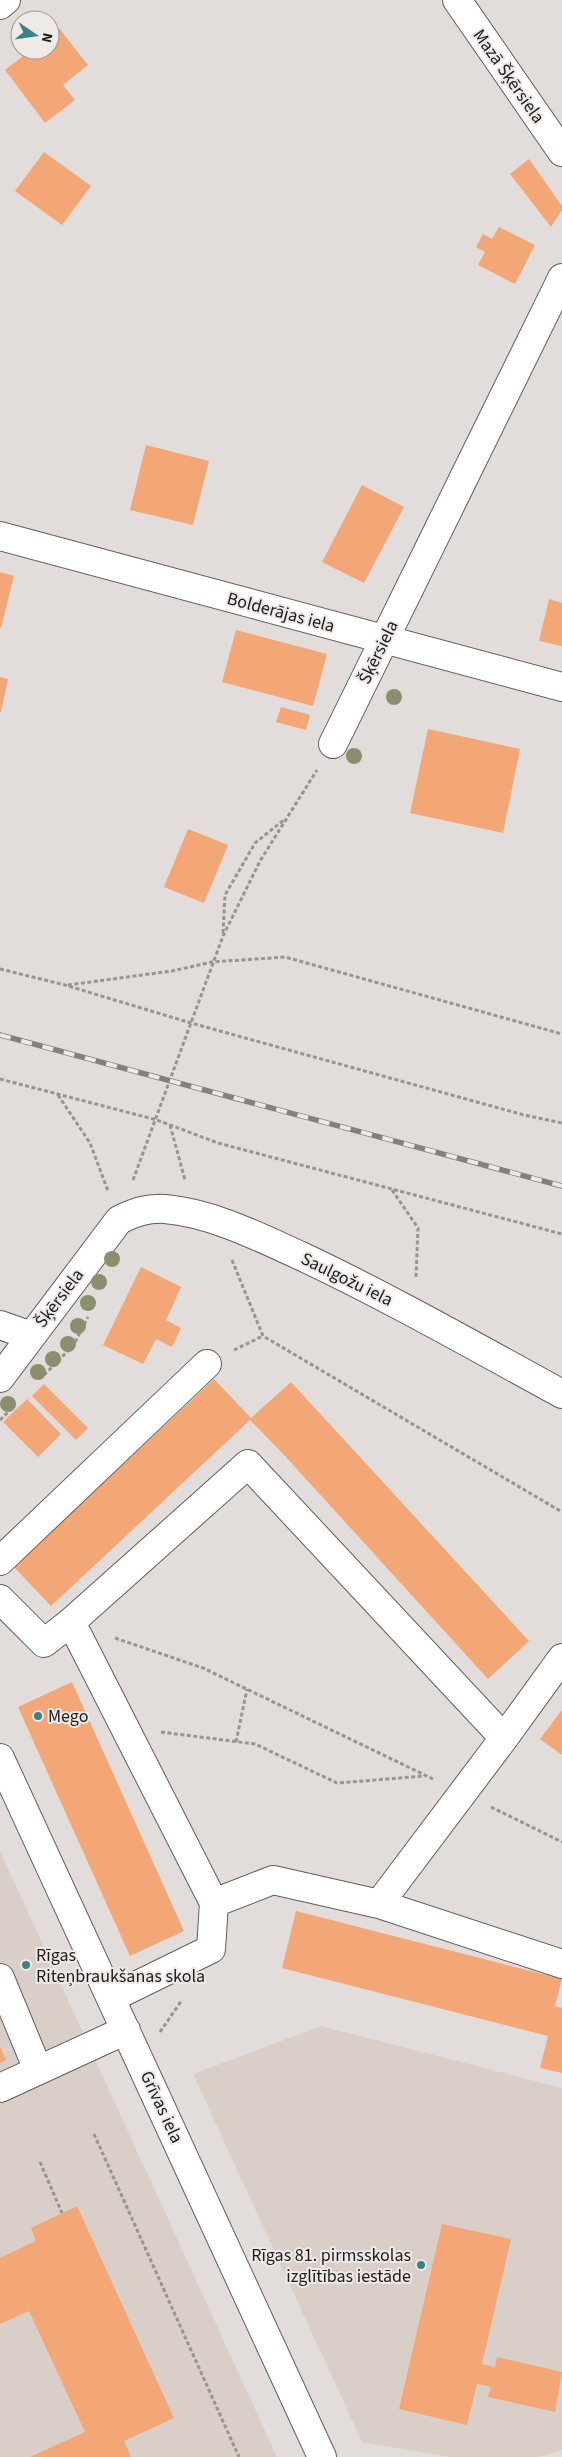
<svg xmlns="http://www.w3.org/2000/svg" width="562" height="2457" viewBox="0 0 562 2457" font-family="'Source Sans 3',sans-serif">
	<rect width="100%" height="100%" fill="#e2dddb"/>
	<path fill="#dacfc8" d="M0,1851L104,2079L277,2457H0Z
		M321,2026L562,2088V2449L560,2451L537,2457H450L362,2442L193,2074Z"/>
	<path fill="#f3a676" d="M59,28L88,65L63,85L75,100L45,123L5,70L31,50H50V35Z
		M44,152L91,186L62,225L15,191Z
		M529,159L562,206V210L551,227L510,174Z
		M499,227L535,245L515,284L478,265L485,252L476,247L483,234L492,239Z
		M146,445L209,461L193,525L130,510Z
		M362,485L404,507L364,583L322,562Z
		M0,572L14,576L1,628H0Z
		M549,599L562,603V646L539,641Z
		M236,630L327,654L313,706L222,682Z
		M0,677L8,679L1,712H0Z
		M281,707L310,715L306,730L276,722Z
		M428,729L520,749L503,833L410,813Z
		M188,829L228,845L204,903L164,887Z
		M141,1267L181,1287L166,1320L181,1328L172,1347L156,1339L143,1364L103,1345Z
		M214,1379L251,1418L291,1382L529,1641L488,1679L285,1456L250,1420L51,1606L14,1567Z
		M44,1384L88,1428L76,1440L32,1396Z
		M27,1399L61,1434L38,1457L3,1422Z
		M72,1682L184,1931L130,1956L18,1707Z
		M562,1710V1755L540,1739Z
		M296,1911L562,1979L555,2006L562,2008V2073L540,2068L548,2036L282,1968Z
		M0,2046L6,2060L0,2063Z
		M77,2206L174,2418L124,2441L131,2457H30L85,2432L29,2311L0,2324V2258L36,2241L31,2228Z
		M442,2224L511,2239L482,2364L495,2367L497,2357L562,2372L555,2412L488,2397L491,2387L477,2384L467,2425L399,2409Z"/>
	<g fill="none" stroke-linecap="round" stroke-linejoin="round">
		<defs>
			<path id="minor" d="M457,0L562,152
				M0,5L6,0
				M0,536L562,687
				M333,744L562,278
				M0,1325L31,1336
				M0,1378L119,1220C135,1212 147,1208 165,1209C212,1213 259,1237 301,1256C390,1298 476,1347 562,1394
				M0,1561L207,1364
				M0,1599L44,1643L71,1622
				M504,1738L562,1658
				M0,1758L322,2457
				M214,1903L273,1880L379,1904L562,1964
				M0,1978L38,2070
				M111,1998L211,1949L214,1903L71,1622L248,1464L504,1738L379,1904
				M0,2088L126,2030"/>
		</defs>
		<use href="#minor" stroke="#615d5b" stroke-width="30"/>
		<path stroke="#989492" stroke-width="3" stroke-dasharray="4 2.5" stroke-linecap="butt" d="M223,933L225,895L255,843L285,819
			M0,969L65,985L191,1023L524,1115L562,1123
			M68,985L172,971L212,962L285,957L562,1034
			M0,1079L157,1120L218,1143L562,1234
			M58,1095L90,1143L108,1191
			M170,1125L185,1180
			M133,1180L223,936L260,861L317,770
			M392,1190L418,1228L416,1278
			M232,1260L263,1336L562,1512
			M234,1350L263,1336
			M44,1375L73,1346L88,1317
			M0,1420L12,1408
			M115,1638L203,1668L433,1779
			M161,1732L255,1744L337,1783L425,1776
			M236,1742L247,1689
			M491,1807L562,1842
			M160,2032L182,2000
			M94,2134L239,2457
			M40,2162L62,2213"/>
		<use href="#minor" stroke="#fff" stroke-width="28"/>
		<defs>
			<path id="rail" d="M0,1035L562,1186"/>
		</defs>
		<use href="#rail" stroke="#83807e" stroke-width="5.5"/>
		<use href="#rail" stroke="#efeae8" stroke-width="4" stroke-dasharray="11" stroke-linecap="butt"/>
	</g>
	<g fill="#8b8f6d">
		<circle cx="394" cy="697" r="8"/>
		<circle cx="354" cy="756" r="8"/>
		<circle cx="112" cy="1259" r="8"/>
		<circle cx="99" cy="1282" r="8"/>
		<circle cx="88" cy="1303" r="8"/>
		<circle cx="78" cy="1326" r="8"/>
		<circle cx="68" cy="1344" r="8"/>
		<circle cx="53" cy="1359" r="8"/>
		<circle cx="38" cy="1372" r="8"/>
		<circle cx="8" cy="1404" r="8"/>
	</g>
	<g fill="#3a8285" stroke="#efeae8" stroke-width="2">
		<circle cx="38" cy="1716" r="5"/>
		<circle cx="26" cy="1965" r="5"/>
		<circle cx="421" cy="2265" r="5"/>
	</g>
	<g text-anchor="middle" stroke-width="4" stroke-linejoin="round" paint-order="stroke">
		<g font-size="18" fill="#1d1b1a" stroke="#efeae8">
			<text transform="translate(509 76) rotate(55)" y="6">Mazā Šķērsiela</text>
			<text transform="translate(281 612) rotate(15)" y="6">Bolderājas iela</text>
			<text transform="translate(378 652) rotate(-64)" y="6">Šķērsiela</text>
			<text transform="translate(347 1279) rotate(26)" y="6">Saulgožu iela</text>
			<text transform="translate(59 1298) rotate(-53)" y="6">Šķērsiela</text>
			<text transform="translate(162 2107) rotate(65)" y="6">Grīvas iela</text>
		</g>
		<g font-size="18" fill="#1d1b1a" stroke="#efeae8" text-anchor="start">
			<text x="48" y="1722">Mego</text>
			<text x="36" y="1961">Rīgas<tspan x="36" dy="21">Riteņbraukšanas skola</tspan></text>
			<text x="411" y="2261" text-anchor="end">Rīgas 81. pirmsskolas<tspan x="411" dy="21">izglītības iestāde</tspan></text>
		</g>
	</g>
	<g transform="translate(35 35) rotate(103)"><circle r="24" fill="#efeae8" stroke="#9b9796"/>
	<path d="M0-4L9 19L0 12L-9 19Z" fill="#3a8285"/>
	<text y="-8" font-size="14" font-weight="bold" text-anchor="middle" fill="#1d1b1a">N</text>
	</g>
</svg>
